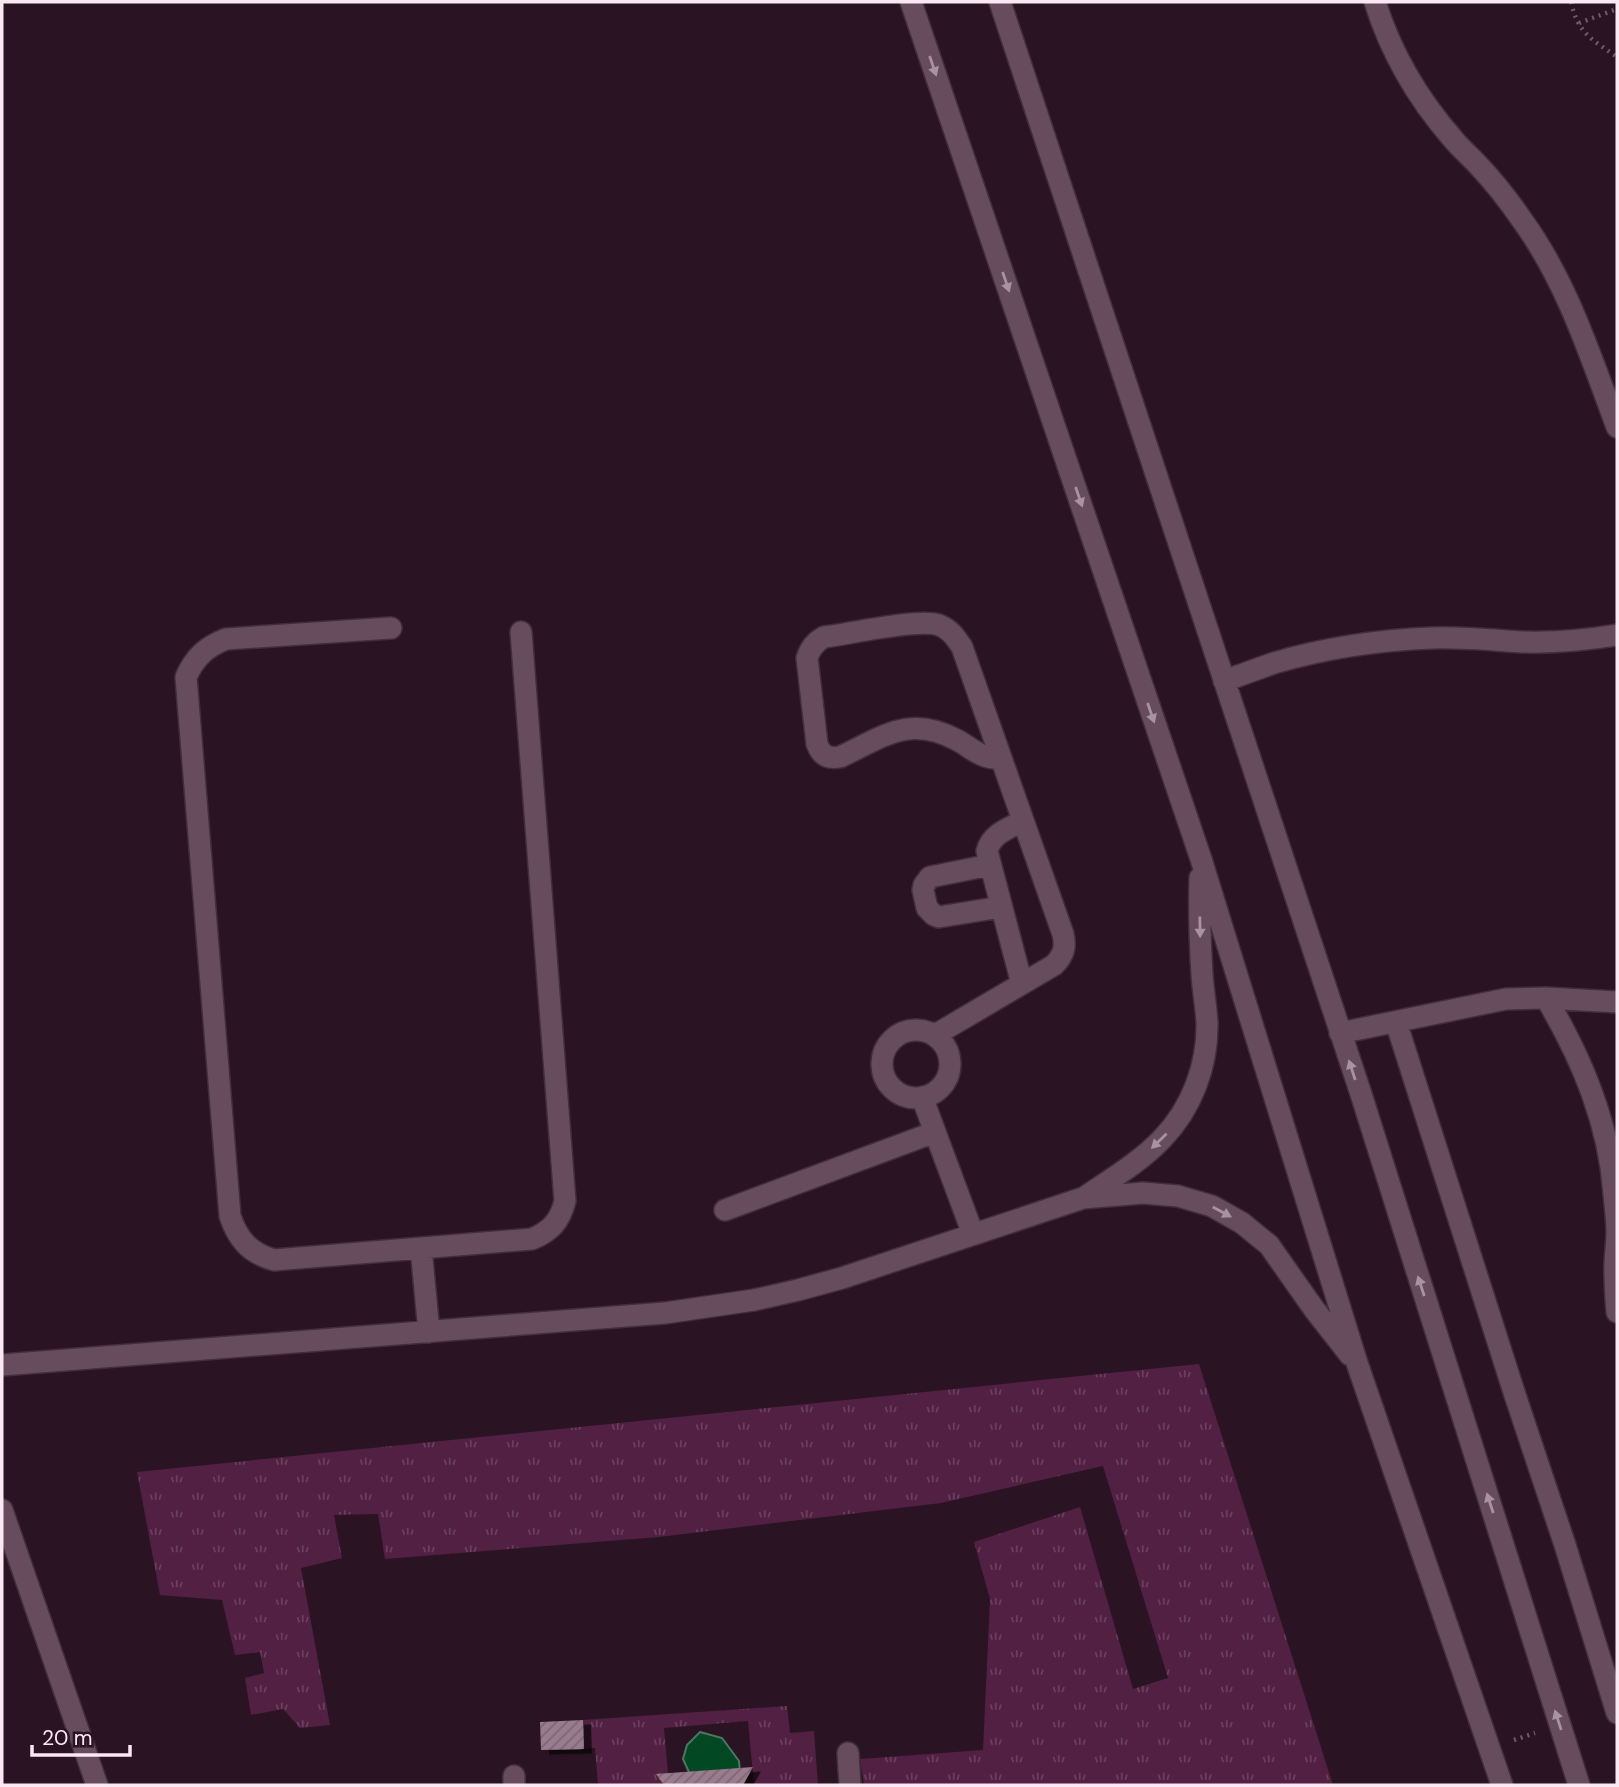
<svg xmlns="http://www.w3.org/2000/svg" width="1619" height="1787" viewBox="0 0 1619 1787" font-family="'DM Sans',sans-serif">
	<defs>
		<pattern id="grass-tufts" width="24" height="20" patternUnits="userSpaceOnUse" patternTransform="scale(1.75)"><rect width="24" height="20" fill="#512042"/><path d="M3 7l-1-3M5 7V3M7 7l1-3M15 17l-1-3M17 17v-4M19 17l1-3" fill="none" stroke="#6b405e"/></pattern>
		<pattern id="building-hatch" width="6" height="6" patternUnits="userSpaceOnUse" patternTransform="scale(1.75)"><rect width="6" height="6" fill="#997b8d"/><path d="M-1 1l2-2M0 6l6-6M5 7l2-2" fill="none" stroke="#7e6875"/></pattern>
		<filter id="shadow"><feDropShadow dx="8" dy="4.5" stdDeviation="0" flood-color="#0009"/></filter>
	</defs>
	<rect width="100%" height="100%" fill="#2a1322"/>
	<path fill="url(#grass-tufts)" d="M1199,1364L1333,1785H864L860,1759L983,1750L990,1599L974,1542L1080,1507L1133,1689L1168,1678L1103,1466L941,1503L659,1537L385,1559L378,1514L334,1515L342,1558L301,1568L330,1725L300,1728L283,1709L251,1715L245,1678L264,1673L260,1652L235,1655L222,1600L160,1595L137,1472Z
		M787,1706L790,1733L814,1731L818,1785H754L748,1721L664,1728L669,1785H598L595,1748L584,1749L583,1720Z"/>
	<path fill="#024822" stroke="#4c7861" stroke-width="2" d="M700,1732L722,1738L739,1761L741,1785H702L692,1779L683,1759L687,1745Z"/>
	<path fill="url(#building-hatch)" filter="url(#shadow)" d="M583,1720L584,1749L541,1750L540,1722Z
		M753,1767L743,1785H664L656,1774Z"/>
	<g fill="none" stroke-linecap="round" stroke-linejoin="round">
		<defs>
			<path id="minor" d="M911,2L1201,859L1357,1363L1502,1785
				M1000,2L1361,1094L1579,1785
				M1375,2C1391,53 1418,99 1453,139C1461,149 1471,157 1479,166C1495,183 1509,201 1522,220C1567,282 1590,355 1617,427
				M391,628L226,639C206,647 195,657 186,677L230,1216C238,1240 250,1253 274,1260L532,1239C551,1231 560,1221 565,1201L521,632
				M1224,681C1241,675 1257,669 1274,663C1325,648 1379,640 1432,638C1462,637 1492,640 1522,642C1554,643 1586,640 1617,635
				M990,865L930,877L924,885L923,890L927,908L934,915L939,917L945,916L1001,907
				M1022,984L987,851C991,834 1009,828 1023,821
				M1546,998C1582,1059 1609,1123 1614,1194C1615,1206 1617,1219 1617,1232C1617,1246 1614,1260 1615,1275C1615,1287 1616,1300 1617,1312
				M1396,1022L1514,1392L1565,1545L1617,1713
				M882 1064a34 34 0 1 1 68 0a34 34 0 1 1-68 0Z
				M1340,1033L1506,999L1546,998L1617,1002
				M935,1035L1054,965C1064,955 1066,947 1063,934L962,647C956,638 950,629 939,625C918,618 849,634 824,637C815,642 810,648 807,658L817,744C821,755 828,759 840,757C883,737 909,714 957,740C972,748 982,760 1001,758
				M922,1097L973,1234
				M1085,1197C1111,1179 1140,1162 1162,1139C1192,1108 1208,1065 1207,1022C1206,1006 1203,990 1202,974C1200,942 1199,910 1200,878
				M725,1210L935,1132
				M421,1248L429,1332
				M2,1365L665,1313L754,1300L798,1290L842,1278L1083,1198L1143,1193L1178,1196L1212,1206L1242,1223L1269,1245L1314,1309L1350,1355
				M2,1510L97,1785
				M848,1753L850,1785
				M514,1776V1785"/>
		</defs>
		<use href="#minor" stroke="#402f3a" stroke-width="24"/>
		<path stroke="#6f5a67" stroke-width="4.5" stroke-dasharray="2 5" stroke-linecap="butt" d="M1571,2C1578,34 1593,40 1617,57
			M1579,23L1617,9
			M1514,1740L1535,1733"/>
		<use href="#minor" stroke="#674c5d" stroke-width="21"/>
	</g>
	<defs><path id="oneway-solid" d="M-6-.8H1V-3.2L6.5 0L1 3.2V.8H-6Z" transform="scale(1.75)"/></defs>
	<g fill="#a993a0">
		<use href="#oneway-solid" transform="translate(933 66) rotate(71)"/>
		<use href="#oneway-solid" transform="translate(1006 282) rotate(71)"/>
		<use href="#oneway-solid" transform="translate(1079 497) rotate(71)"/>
		<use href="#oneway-solid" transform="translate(1151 713) rotate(71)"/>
		<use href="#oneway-solid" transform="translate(1200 927) rotate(89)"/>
		<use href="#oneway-solid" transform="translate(1352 1070) rotate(-108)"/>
		<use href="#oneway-solid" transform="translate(1159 1141) rotate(136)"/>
		<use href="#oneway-solid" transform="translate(1222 1212) rotate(28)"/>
		<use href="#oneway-solid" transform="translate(1421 1286) rotate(-108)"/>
		<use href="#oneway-solid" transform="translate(1490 1503) rotate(-108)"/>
		<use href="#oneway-solid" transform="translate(1558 1720) rotate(-108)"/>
	</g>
	<rect width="1619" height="1787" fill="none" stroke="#fae9f3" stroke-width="7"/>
	<path d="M32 1745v10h98v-10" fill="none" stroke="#fae9f3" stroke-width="3.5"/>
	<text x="42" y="1745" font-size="21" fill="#fae9f3" stroke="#2a1322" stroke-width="5" paint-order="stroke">20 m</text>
</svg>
